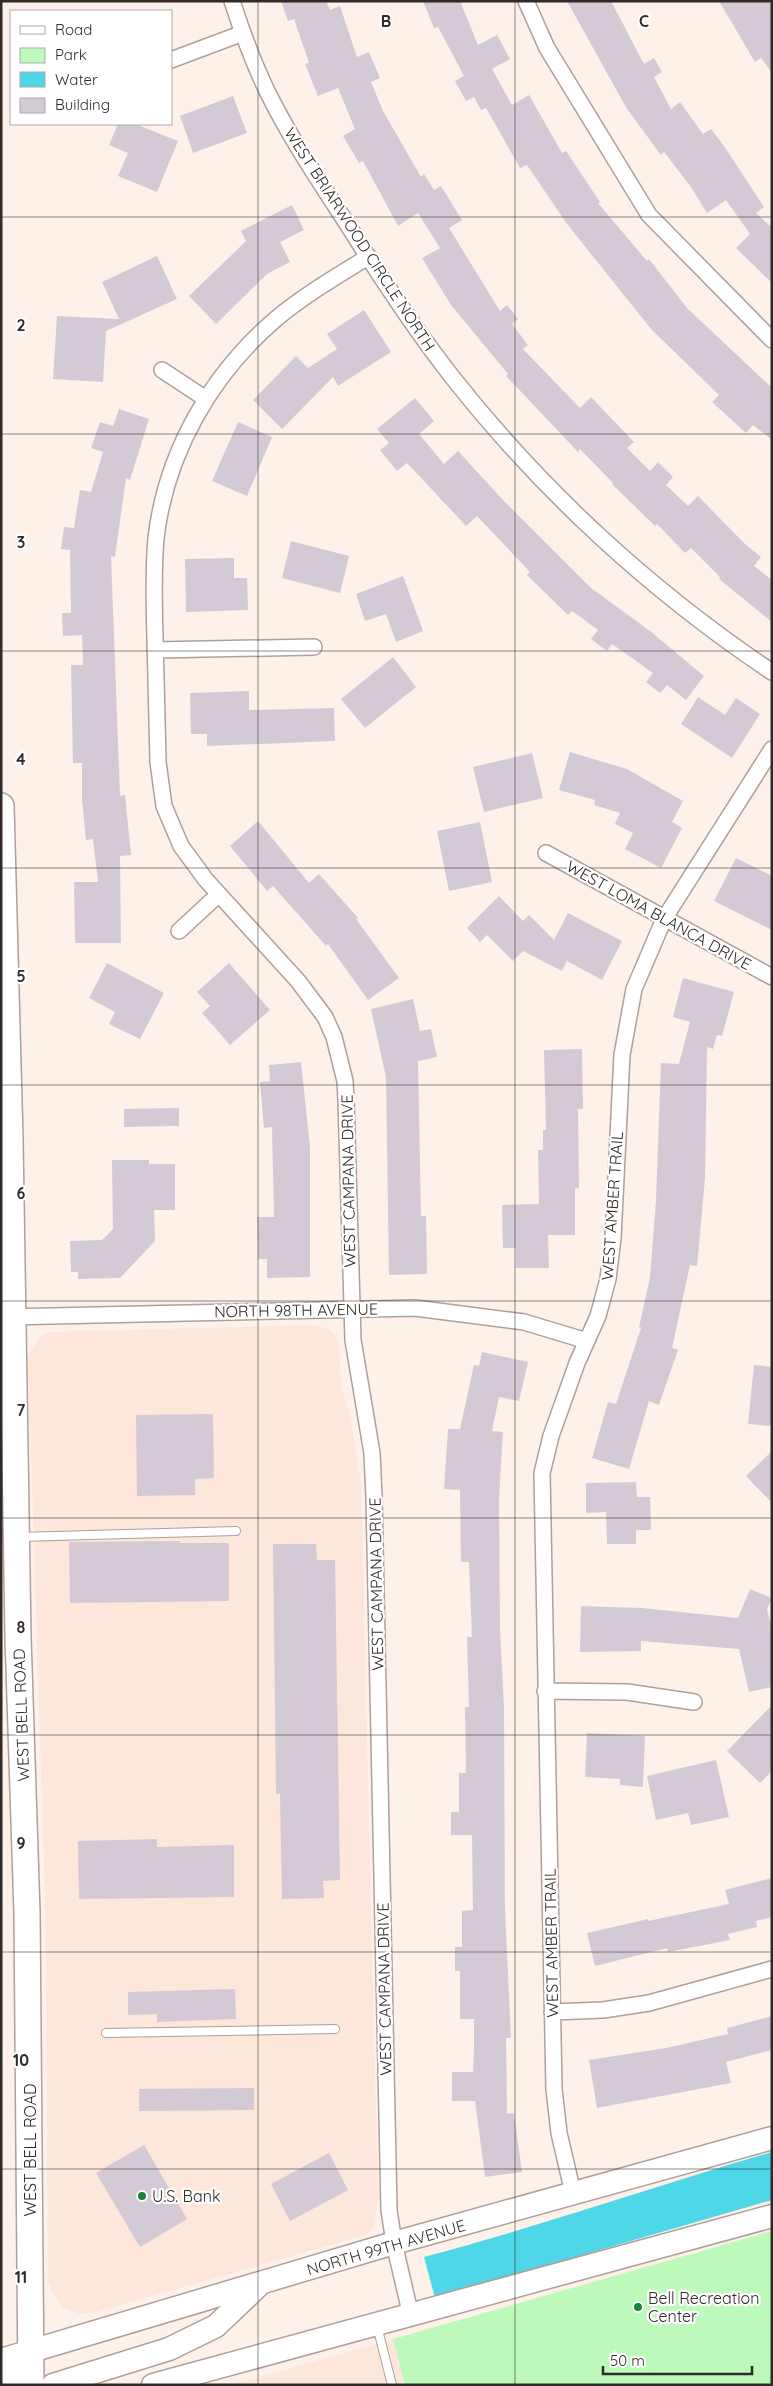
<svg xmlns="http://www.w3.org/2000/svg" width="773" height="2386" viewBox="0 0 773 2386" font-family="Quicksand,sans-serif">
	<rect width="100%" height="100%" fill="#fef1ea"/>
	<path fill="#fde6da" d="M309,1325L327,1328L334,1334L339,1344L341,1385L351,1421L361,1485L378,2199L374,2227L366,2235L92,2313L80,2314L65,2309L53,2294L48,2280L46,1927L28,1356L40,1337L50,1332Z
		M393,2339L405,2385H231Z"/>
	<path fill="#bcf9ba" d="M772,2231V2385H405L393,2339Z"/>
	<path fill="#4fd7e7" d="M772,2152V2200L435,2298L424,2257C541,2226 655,2186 772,2152Z"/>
	<path fill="#d4cad6" d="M281,1H326L330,10L340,6L357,57L369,52L380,78L371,82L383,111L421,177L424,174L434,190L441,186L462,220L449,228L500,311L507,305L518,319L512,324L528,345L523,349L580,408L591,397L634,442L627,448L650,471L658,462L673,477L666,485L688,506L698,496L745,544L761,557L754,566L772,580V622L719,579L720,577L691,548L685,553L657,524L655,526L612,484L613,483L580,449L578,452L506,376L508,374L451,305L422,258L440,248L418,213L398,226L363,161L359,163L343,136L355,129L338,88L318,96L305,64L309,63L294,19L288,21Z
		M423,1H460L478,45L497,35L510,59L492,69L512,105L529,95L562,153L566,151L600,202L598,203L647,261L649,259L687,308L772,388V440L753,425L746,433L712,402L719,395L651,329L567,224L527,165L520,168L486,108L481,110L474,97L466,101L455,81L464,76L438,27L434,28Z
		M567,1H611L644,64L654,58L662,72L654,77L671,109L680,102L703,134L711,129L724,146L764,207L756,213L772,228V283L736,248L750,234L726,200L707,213L691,187L664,152L661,155L627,109Z
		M719,1H772V73L761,58L755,62Z
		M233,96L247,133L193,153L180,116Z
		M118,124H135L178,141L157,192L118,176L128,153L109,145Z
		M292,205L304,230L280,242L290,262L267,274L216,324L189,296L246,241L241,231Z
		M157,256L177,299L106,331L103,382L53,379L57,316L119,319L102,282Z
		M364,310L391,352L338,386L333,377L282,429L253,400L296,356L308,368L337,349L327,334Z
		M415,398L434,421L419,434L444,464L458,451L503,500L591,588L650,631L704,676L686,700L667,685L660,693L646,682L653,673L612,644L607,651L591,639L598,630L572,611L568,615L527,575L530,572L477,516L466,526L407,463L397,471L380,450L389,443L377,429Z
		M119,409L149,419L130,480L126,478L115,557L111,556L120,796L125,795L131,855L120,856L121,943H75L74,882H98L93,839L86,840L82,799V763H73L71,665H83L82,635L63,636L62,613H71L70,550L61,549L64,527L74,528L80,490L91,492L103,452L91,448L100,422L113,426Z
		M238,422L272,437L247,496L212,481Z
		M291,541L349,556L340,593L282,578Z
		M234,558V578H247L248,610L186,612L185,559Z
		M403,576L423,631L396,642L386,614L365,621L356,594Z
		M393,657L416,687L365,728L341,699Z
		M249,691V710L334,708L335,741L207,746V734H191L190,693Z
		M698,697L725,715L736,698L760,714L732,758L681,724Z
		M570,752L627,769L683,801L672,822L682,828L661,868L625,849L633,833L615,824L620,813L594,805L595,800L559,790Z
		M532,753L543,798L484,812L473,767Z
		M258,821L309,883L319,874L358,918L356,919L399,978L368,1000L328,944L326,946L273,886L267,891L230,846Z
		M480,822L492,882L449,891L437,831Z
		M736,858L772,876V930L714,901Z
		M499,896L523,921L529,915L554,940L568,913L622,941L602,980L567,961L562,971L523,951L513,961L487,935L480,942L467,928Z
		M107,963L164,993L140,1039L109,1024L115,1012L89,998Z
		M229,963L270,1010L230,1045L202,1013L210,1006L197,992Z
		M683,978L734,992L722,1036L717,1035L713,1049L707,1047L705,1178L697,1266L690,1265L672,1348L678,1350L659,1405L649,1401L629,1469L592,1458L608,1402L616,1404L641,1328L639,1327L650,1278L656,1200L661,1063L679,1064L690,1022L673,1017Z
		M413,999L420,1031L431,1029L437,1057L418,1061L421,1216H426L427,1274L389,1275L386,1077L371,1009Z
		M582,1049L583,1109H578L579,1188H575V1235H548L549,1268H516V1248H503L502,1205L539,1204L538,1150H543V1130H546L544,1050Z
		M301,1062L310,1147V1277L267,1278V1259H258L257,1217H274L272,1127L264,1128L260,1082L270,1081L269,1065Z
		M179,1108V1126L124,1127V1109Z
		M112,1160H149V1164H175V1210H154L155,1241L120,1278L78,1279V1272H71L70,1241L102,1240L113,1229Z
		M482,1352L528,1362L519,1401L499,1397L492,1431L503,1432L499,1497L500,1630L504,1707L505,1910L511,2038H506L507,2114L514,2113L522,2172L485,2177L475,2101H452V2072H473L474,2050V2019H460V1971H455V1947H462V1911L473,1910L472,1835H451V1812H459V1773H466L465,1707H469L467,1637H472L469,1562H461L460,1490L444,1489L448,1429H460L474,1365L479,1366Z
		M754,1365L772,1367V1426L748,1424Z
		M213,1414L214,1478L195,1479V1495L137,1496L136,1415Z
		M772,1451V1503L746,1476Z
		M636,1482L637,1497H650L651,1530H636V1544H607L606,1512L586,1513V1483Z
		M180,1541V1543H229V1601L70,1603L69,1542Z
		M273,1544H316L317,1560H335L340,1880L323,1881L324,1898L282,1899L280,1794H276Z
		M750,1589L772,1598L767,1609L772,1629V1687L749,1692L739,1649L641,1641V1651L580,1652L581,1606L642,1608L738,1618Z
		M772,1705V1771L760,1783L727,1751Z
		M587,1733L645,1736L643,1787L620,1785V1779L585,1777Z
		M716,1760L729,1817L691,1825L688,1813L656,1820L647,1776Z
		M157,1839V1847L234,1845V1897L79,1899L78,1841Z
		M772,1878V1917L756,1921L757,1927L728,1934L730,1940L668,1952L667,1948L595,1966L587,1933L648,1919V1921L729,1904L725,1890Z
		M235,1989L236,2019L157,2022V2014L128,2015V1992Z
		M772,2016V2050L726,2062L731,2083L597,2108L589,2060L666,2048L728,2034L727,2028Z
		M254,2088V2110L139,2111V2089Z
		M144,2145L187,2219L140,2247L96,2173Z
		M329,2153L348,2190L290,2221L271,2184Z"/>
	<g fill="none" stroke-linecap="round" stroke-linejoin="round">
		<defs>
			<path id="lane" d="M18,1537L236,1531
				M106,2033L335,2029
				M377,2326L392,2385"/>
			<path id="street" d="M232,1C242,32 253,62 267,91C291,140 322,185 351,230C383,281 416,331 453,378C542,491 652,592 772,672
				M526,1L547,48L649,215L772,340
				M171,60L243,33
				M368,257C337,276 305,295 277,318C211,374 166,453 156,538C153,571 154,604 155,637C156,678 157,720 158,762L164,806L181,846L206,880L298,981L325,1017L334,1037L345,1081L346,1100L353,1340L372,1453L374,1497L389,2210L394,2243L411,2316
				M162,370L206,399
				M155,650L314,647
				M546,853L772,977
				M179,931L219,894
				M5,1317L415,1308L524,1322L587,1341
				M545,1691L627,1692L694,1702
				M552,2012L603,2010L649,2003L772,1969
				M573,2193L559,2133L554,2089L542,1473L551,1436L577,1363L598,1316L608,1279L613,1238L622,1055L634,989L664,919L772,749"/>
			<path id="secondary" d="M1,2360L394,2243L772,2138
				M3,2385L20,2368L30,2351
				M53,2385L169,2349L216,2326L258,2286
				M153,2385L772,2216"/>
			<path id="primary" d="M1,806L10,1139L18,1637L27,1913L31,2385"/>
		</defs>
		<use href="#lane" stroke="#afa099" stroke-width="10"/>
		<use href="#street" stroke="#afa099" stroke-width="18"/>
		<use href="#secondary" stroke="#afa099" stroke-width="25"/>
		<use href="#primary" stroke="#afa099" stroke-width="28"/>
		<use href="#lane" stroke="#fff" stroke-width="8"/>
		<use href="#street" stroke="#fff" stroke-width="15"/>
		<use href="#secondary" stroke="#fff" stroke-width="22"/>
		<use href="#primary" stroke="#fff" stroke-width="25"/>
	</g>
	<path fill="none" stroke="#302b28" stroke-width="1" stroke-opacity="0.55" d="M258,1V2385M515,1V2385M1,217H772M1,434H772M1,651H772M1,868H772M1,1085H772M1,1301H772M1,1518H772M1,1735H772M1,1952H772M1,2169H772"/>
	<g fill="#1a843a" stroke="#fff" stroke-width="2">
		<circle cx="142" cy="2196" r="5"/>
		<circle cx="638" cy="2307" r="5"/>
	</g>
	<g text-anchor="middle" stroke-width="4.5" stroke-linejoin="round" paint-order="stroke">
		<g font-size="16" fill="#302b28" stroke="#fff">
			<text transform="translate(360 239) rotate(57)" y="6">WEST BRIARWOOD CIRCLE NORTH</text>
			<text transform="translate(659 915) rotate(29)" y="6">WEST LOMA BLANCA DRIVE</text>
			<text transform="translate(348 1181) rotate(-91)" y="6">WEST CAMPANA DRIVE</text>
			<text transform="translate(612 1206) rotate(-86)" y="6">WEST AMBER TRAIL</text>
			<text transform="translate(296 1310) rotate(-1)" y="6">NORTH 98TH AVENUE</text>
			<text transform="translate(376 1584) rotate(-91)" y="6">WEST CAMPANA DRIVE</text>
			<text transform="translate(21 1715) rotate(-92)" y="6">WEST BELL ROAD</text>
			<text transform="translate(551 1943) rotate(-91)" y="6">WEST AMBER TRAIL</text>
			<text transform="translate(384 1989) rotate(-91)" y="6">WEST CAMPANA DRIVE</text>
			<text transform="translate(30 2150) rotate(-90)" y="6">WEST BELL ROAD</text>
			<text transform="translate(386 2247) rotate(-16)" y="6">NORTH 99TH AVENUE</text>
		</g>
		<g font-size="16" fill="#302b28" stroke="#fff" text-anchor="start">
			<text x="152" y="2202">U.S. Bank</text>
			<text x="648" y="2304">Bell Recreation<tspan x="648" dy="18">Center</tspan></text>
		</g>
	</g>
	<g font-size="16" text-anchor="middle" font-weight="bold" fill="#302b28" stroke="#fff" stroke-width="4.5" stroke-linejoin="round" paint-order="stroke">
		<text x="386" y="27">B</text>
		<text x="644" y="27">C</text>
		<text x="21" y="331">2</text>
		<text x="21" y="548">3</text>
		<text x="21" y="765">4</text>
		<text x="21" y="982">5</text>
		<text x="21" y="1199">6</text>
		<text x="21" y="1416">7</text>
		<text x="21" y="1633">8</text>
		<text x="21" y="1849">9</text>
		<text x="21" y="2066">10</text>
		<text x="21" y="2283">11</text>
	</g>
	<rect width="773" height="2386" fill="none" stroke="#302b28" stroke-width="5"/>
	<rect x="10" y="10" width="162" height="115" fill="#ffffff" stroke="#acaaa9"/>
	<rect x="20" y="26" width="25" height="8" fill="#ffffff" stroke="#acaaa9"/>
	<text x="55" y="35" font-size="15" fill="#302b28">Road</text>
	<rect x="20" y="48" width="25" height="15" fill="#bcf9ba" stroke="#acaaa9"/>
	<text x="55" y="60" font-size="15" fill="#302b28">Park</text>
	<rect x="20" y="72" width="25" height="15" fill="#4fd7e7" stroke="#acaaa9"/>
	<text x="55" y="85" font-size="15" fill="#302b28">Water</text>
	<rect x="20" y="98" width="25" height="15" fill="#d4cad6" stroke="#acaaa9"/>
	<text x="55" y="110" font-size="15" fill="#302b28">Building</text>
	<path d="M603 2366v8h149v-8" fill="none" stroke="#302b28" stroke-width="2.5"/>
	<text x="610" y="2366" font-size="15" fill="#302b28" stroke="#ffffff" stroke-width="4" paint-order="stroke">50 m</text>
</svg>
